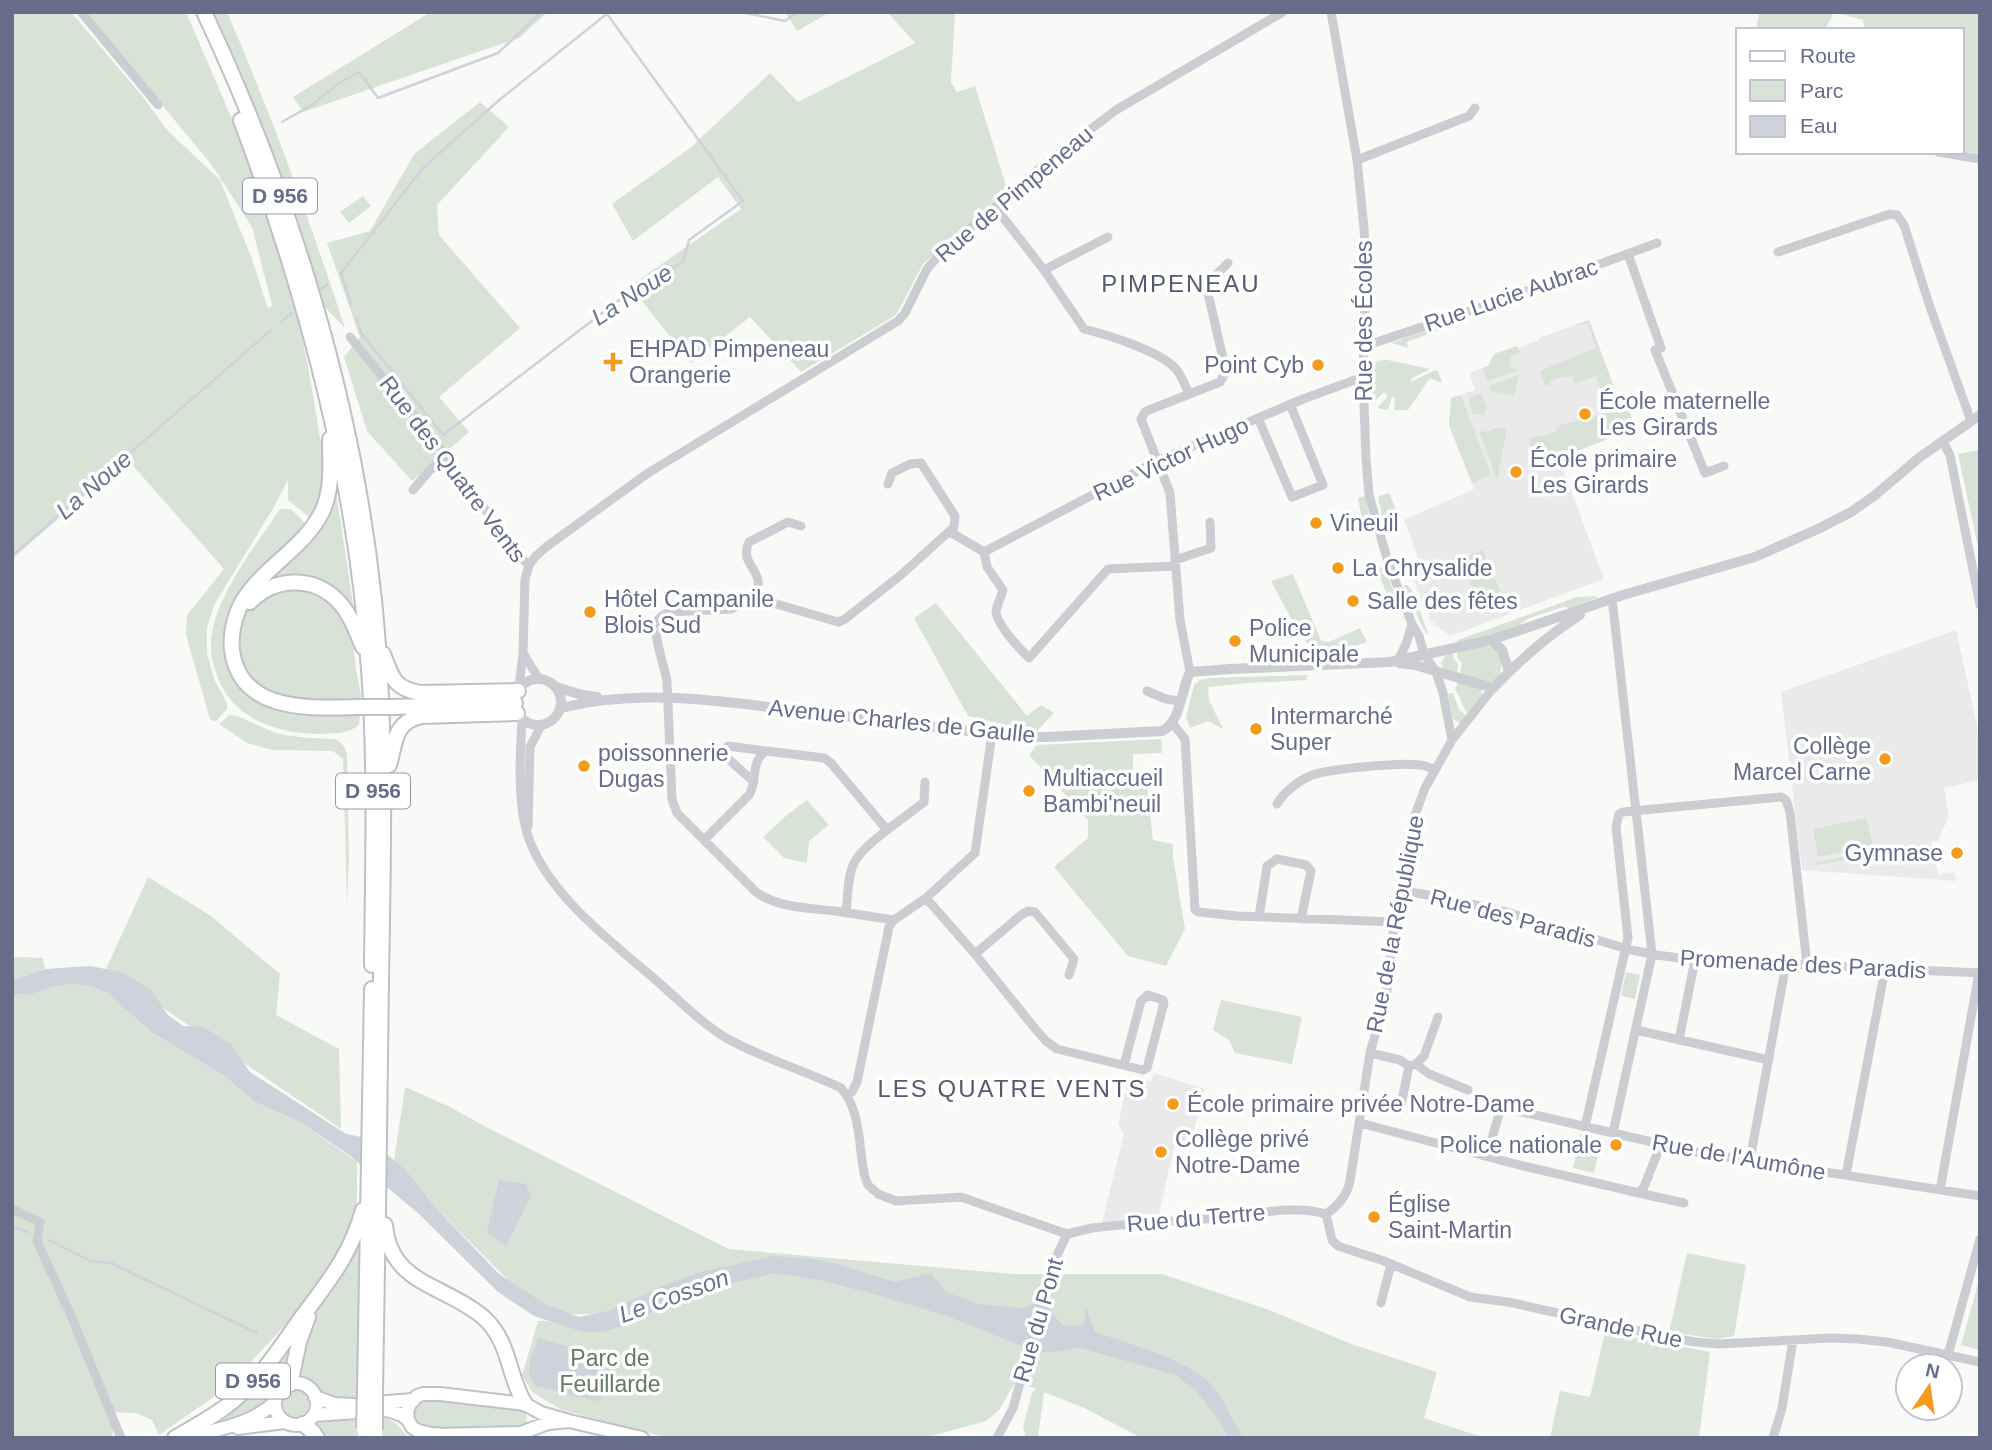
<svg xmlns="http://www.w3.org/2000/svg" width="1992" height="1450" viewBox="0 0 1992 1450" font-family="Helvetica,sans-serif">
	<rect width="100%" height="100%" fill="#f9faf7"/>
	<path fill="#eaeaea" d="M1589,320L1620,403L1626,402L1635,428L1559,458L1604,579L1450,636L1431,621L1417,588L1411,572L1422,567L1404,520L1474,489L1449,425L1451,398L1475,390L1469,373L1488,366L1494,354L1517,346L1518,348L1539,340V338Z
		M1956,630L1980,739V780L1944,788L1949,816L1938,841L1931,842L1932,847H1934L1938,874L1954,872L1956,881L1802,870L1781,692Z
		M1154,1073L1205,1089L1189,1148H1174L1158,1218L1102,1223L1124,1134L1118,1124L1128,1080L1133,1078L1151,1082Z"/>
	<path fill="#d8e2d7" d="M12,12H71L143,97L167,130L220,180L252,259L268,309L272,305L252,227L211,164L85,12H186L247,154L269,215L292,289L309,371L325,468L319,507L313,516L309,517L288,500V480L274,507L214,605L207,628V653L214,679L227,703V709L215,722L210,719L186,635L187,615L224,569L127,459L12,559Z
		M210,12H227C272,116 310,221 345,328L321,303Z
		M431,12H548L519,38L303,112L293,97Z
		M785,12H830L797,31Z
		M887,12H955L951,82L957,92L975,86L1007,189L923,264L896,315L801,372L750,317L691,363L630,286L741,209L718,177L633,241L612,204L690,148L770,73L798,102L915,43Z
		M1759,12H1980V154L1962,151V30H1865L1863,20L1834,12L1825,30H1756Z
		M480,102L509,127L437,205L439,235L520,328L439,397L469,432L412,481L367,431L344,357L360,337L327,243L370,231L414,154Z
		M363,196L371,206L349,223L340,212Z
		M1589,320L1620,403L1626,402L1635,428L1560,458V461L1548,466L1540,445L1529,448L1531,438L1537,436L1539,437L1556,431V429L1560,427L1559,425L1574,422L1587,414L1589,419L1615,409L1614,406L1608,408L1596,376L1578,383L1576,385L1572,376L1567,378L1566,376L1550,381L1551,384L1545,386L1540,371L1596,348L1588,323L1578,325L1577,324Z
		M1449,322L1450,326L1407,342L1408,348L1391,343Z
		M1517,346L1520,353L1511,357L1509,365L1512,368L1518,371L1487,381L1483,368L1488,366L1494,354Z
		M1388,360L1430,369L1411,379V382L1435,370L1438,371L1442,383L1432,379H1429L1408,410H1394L1395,397H1392L1388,410L1377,408L1388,396L1384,392L1373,403C1373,395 1371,368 1376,362C1379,360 1384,360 1388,360Z
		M1519,375L1514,395L1490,391L1489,386Z
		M1482,393L1485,403H1487L1484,415L1473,414L1469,402L1470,397Z
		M1461,395L1491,475L1472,483L1449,425L1451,398Z
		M1497,427L1507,429L1497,480L1479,432L1489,431Z
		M1980,450V556L1958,454Z
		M334,478L355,617L326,587L260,585L307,539Z
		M1389,493L1400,519L1387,523L1384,522L1378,498L1380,496Z
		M1365,496L1372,528L1364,530L1358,498Z
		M280,509H291L304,522V532L227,625C223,647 225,663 238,682C265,721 318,714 360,713L359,725C347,735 333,733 319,734C275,734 229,717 216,672C214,666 211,658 211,651C208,604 254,548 280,509Z
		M1483,550L1502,595L1479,604L1461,559Z
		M1384,566L1397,600L1390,603L1377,569Z
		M1293,574L1321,641L1329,642L1360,628L1367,642L1341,651L1314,652L1298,631L1271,581Z
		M1407,585L1412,590L1428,633L1426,634L1403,586Z
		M302,586C350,602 350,622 356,667C357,679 361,689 361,701C332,701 297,705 270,693C238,679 228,631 252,605C265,592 285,588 302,586Z
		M1596,596L1597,598L1570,608L1563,607L1527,619L1518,626L1486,637L1456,643L1458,640L1577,597Z
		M936,603L1027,716L1041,705L1054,713L1036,732L968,716L914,618Z
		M1483,645C1486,646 1491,647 1494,648C1505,656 1504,680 1489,682C1481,682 1468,676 1460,674L1462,663L1457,657L1458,651Z
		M1453,652V657L1458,664L1457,673L1444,670L1441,663L1447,653Z
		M1308,675L1306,680L1249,683L1208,687L1209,700L1223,729L1208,721L1190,728L1186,718L1194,685L1200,680L1210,678Z
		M1458,682L1481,689L1482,695L1469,714C1461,707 1462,698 1455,690Z
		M1453,693L1459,709L1467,717L1460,723L1453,719L1448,694Z
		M230,715C243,716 263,729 277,733C295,738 315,738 334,739C342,742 344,746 347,754L349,855L347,906L343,759L333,751L272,750L247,743L219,724Z
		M1161,739L1162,753L1133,754V777L1146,778L1153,840L1173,844V857L1185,929L1166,966L1128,956L1054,867L1088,838V820L1029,755L1037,745Z
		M807,800L829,825L809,841L807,863L784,858L763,837L788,814Z
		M1866,818L1873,845L1818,857L1813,829Z
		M1878,850V853L1817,865L1816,862Z
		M148,877L211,916L280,974L276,1015L339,1049L341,1129L106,969Z
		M12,957L43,958L45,969L12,981Z
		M1626,972L1640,975L1635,999L1621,996Z
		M72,984L93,987L107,993L151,1032L223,1075L255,1102L300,1122L357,1162V1208L342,1251L288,1322L228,1387L159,1435L152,1420L136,1413L115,1412L112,1438H12V997L19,994L29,995L52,987Z
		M1221,1000L1302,1017L1292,1064L1235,1053L1229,1040L1213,1030Z
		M405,1087L450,1107L488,1128L729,1249L1013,1274H1162L1269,1310L1354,1345L1437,1372L1424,1418L1485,1438H1142L1084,1408L1044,1392L1038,1438H1026L1023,1427L1032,1393L1036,1389L1016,1381L999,1410L986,1421L924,1438H668L562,1410L532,1392L522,1375L538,1321L597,1322L631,1314H568L524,1296L436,1208L406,1170L394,1160Z
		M1580,1134L1602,1139L1594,1173L1573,1168Z
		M363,1229L357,1402C350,1401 341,1403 334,1401C317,1395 319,1381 296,1376L313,1316L322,1298Z
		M1687,1253L1746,1265L1734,1336L1718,1339L1669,1332Z
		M1980,1277V1350L1961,1345Z
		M298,1329L288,1374L274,1386L268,1401L257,1411L214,1425L210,1421Z
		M1605,1332L1710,1352L1699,1438H1550L1560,1391L1590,1397Z
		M281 1403a14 14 0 1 1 28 0a14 14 0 1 1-28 0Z
		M431,1399L520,1409L526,1412L527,1422L524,1426L517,1427L429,1429C408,1424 408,1402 431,1399Z
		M358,1417V1438H323L311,1425L321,1419Z
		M386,1418L397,1424L409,1438H382V1419Z"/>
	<path fill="#ced2da" d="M90,966L121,972L151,990L168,1015L183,1026L203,1027L231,1044L250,1072L346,1134L361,1137L388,1155L406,1170L436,1208L499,1274L545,1304L579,1317L608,1311L668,1284L705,1271L774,1256L823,1260L895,1282L931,1273L946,1292L978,1304L1023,1308L1039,1302L1045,1304L1063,1326L1084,1325L1086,1307L1095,1332C1129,1344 1195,1361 1216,1390C1226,1405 1234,1422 1243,1438H1229L1221,1423L1198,1393L1176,1375L1077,1347C1065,1352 1047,1353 1034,1351L947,1316L881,1296L824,1281L774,1273L708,1289L666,1305L629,1324L602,1332H583L534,1316L498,1292L420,1215L349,1155L300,1122L255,1102L223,1075L151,1032L107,993L93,987L72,984L52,987L29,995L19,994L12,997V981L45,969Z
		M499,1180L526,1184L531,1196L506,1246L487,1232Z
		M538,1338L615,1360L601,1399L596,1401L536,1386C522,1372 533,1356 538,1338Z"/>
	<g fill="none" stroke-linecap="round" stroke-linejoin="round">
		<path stroke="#ced2da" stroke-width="2.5" d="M741,12L785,21L798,12
			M282,122L312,105L339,83L359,72L378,98L498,53L542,12
			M320,290L327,285
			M351,304L341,273L423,168L498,101L609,12
			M356,319L361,333L443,435L627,294L683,262L689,240L743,201L607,14
			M281,322L292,313
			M12,556L271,330
			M12,1226L27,1232
			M49,1240L90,1261L111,1263L257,1333"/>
		<defs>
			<path id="secondary" d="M275 1404a21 21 0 1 1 42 0a21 21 0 1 1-42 0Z
				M315,1397L334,1404L353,1405
				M375,1403L413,1400
				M314,1415L387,1410L402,1415L408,1420L412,1427L418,1431L437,1435L521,1433L548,1423L569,1421
				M408,1420L407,1412L410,1404L417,1396L423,1394H440L525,1404L541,1413L569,1421L642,1438
				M238,1428L284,1422
				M187,1438C217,1429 251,1425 275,1402"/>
			<path id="trunk" d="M204,12C290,194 353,399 374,600C387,726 383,853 381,980C379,1117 378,1253 375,1390
				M241,120C307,297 356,480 369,669C376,767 373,866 372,965
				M330,439C330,465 333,488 322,512C304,548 265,566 244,599C235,613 230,634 232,650C240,713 310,708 358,707
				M250,602C273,578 311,575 336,599C349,611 356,630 363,647
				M383,654C392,677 393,688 420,693L518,691
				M393,707L515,703
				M389,765C396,742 393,723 421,716L517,713
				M385,1225C390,1285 446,1285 483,1317C511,1342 507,1375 525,1404
				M290,1384L299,1342L308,1317
				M365,1390L372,989
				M303,1424L313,1432L317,1438
				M175,1438C195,1426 217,1415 234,1400C261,1378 279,1349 299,1321C327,1283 350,1257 363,1210
				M434,1438L437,1435"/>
		</defs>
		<use href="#secondary" stroke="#c0c1c9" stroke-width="16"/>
		<use href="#trunk" stroke="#bfc0c5" stroke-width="18"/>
		<path stroke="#cccdd2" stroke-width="9" d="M81,12L158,105
			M1331,12L1357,160L1364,228L1366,270L1363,377L1366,459L1369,495L1388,562L1412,624L1419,636L1424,654L1436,672L1443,693L1452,740
			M1938,152L1980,159
			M1357,160L1469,116L1475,108
			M995,207L1044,270L1084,329C1108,335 1160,351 1176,369C1182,376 1185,386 1189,394
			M1778,252L1890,214L1897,215L1904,225L1929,304L1971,421
			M1628,254L1661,348L1655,350L1705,473L1724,466
			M1044,270L1108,237
			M1183,284L1206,285L1228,263
			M350,337L446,455L518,555L529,565
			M1365,346L1505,299L1657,243
			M1258,418L1292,497L1323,485L1290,404
			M1943,442L1950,455L1980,605
			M888,484L892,473L910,464L921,463L955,516L954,527L901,575L845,619L838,622L756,598L731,609L670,612C665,614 659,616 657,623C652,633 665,668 667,681L672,799L677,813L756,892C778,908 809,908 835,911C855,914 875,917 894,920
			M413,490L429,471L446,455
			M950,532L984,552L987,567L1003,590C1001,597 997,605 996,611C996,624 1020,649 1029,658L1108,569L1175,566
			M984,552L1157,461L1303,399L1363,377
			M1175,560L1211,548L1210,522
			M756,598C757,592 759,586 758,580C754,564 741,561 749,542L788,522L801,526
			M1612,598L1652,954L1613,1133
			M523,653L539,679
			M1398,660L1406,644L1412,624
			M1190,672L1180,620L1170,493L1141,419L1145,412L1149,410L1220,382L1226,371L1206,285
			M519,688L523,653L525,579L529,565L535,557L546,547L648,473L898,321L905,313L927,269L940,254L1045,164L1116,110L1283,12
			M1147,691L1166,699L1180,701
			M522,720C520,754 517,803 528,836C547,894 613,943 658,982C680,1001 702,1024 728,1039C764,1059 804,1070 841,1088C862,1112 858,1148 865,1177L868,1185L878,1194L896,1201L961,1197L1067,1234
			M1172,723L1185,739L1195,910L1199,912L1236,916L1394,922
			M754,782L725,756L724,750L728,746L766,751
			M1277,804C1283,793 1298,781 1310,776C1325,769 1403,762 1420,765C1425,765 1430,768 1435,770
			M528,827L530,747L541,726
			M704,840L749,795C758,781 750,761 766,751L824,758L831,763L887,830
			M1399,890L1445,898L1510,913L1627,949L1656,955L1695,960L1980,973
			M926,898L975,954L1037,1031L1046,1041L1057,1049L1143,1070L1147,1068L1164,1003L1163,1000L1148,995L1141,1001L1124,1065
			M846,912C848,897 847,878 854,863C863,844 906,817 924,802L925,782
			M1259,917L1267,866L1277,859L1306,865L1311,871L1301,919
			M975,954L1021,915L1028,911L1035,912L1074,959L1069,975
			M1636,1030L1769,1060
			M1679,1040L1695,960
			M1416,1064L1424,1056L1438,1017
			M1409,1066L1416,1064L1429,1074L1468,1090
			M847,1095L852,1092L857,1082L889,927L894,920L926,898L975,853L992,734
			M1363,1101L1396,1106L1401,1105L1409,1066L1400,1060L1370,1053
			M1360,1123L1519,1165L1639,1193L1644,1187L1661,1144
			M1585,1127L1628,938L1616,827L1619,814L1623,812L1781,797L1786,800L1790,812L1807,965
			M1487,1156L1501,1107L1695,1152L1980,1196
			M1750,1160L1786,964
			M1846,1175L1885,969
			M1940,1190L1979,973
			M1639,1193L1684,1203
			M12,1209L40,1222L37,1241L72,1318L121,1438
			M1326,1214L1332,1240L1338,1246L1384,1261L1470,1297L1508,1302L1658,1335L1695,1342L1719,1344L1831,1338L1858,1339L1887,1342L1980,1362
			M1326,1214C1338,1206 1347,1196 1350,1181L1370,1053L1387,991L1396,905L1412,823L1425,788L1452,740L1493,688
			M1067,1234L1092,1228C1134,1223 1176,1221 1218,1218C1250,1215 1295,1204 1326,1214
			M1381,1303L1391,1264
			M1948,1355L1980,1239
			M997,1438L1013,1408L1053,1264L1067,1234
			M1773,1438L1782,1408L1793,1340"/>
		<path stroke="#cccdd2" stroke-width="10" d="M1491,640L1502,650L1509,671
			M1399,663L1415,665L1493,688C1519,661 1548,635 1580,615
			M515 702a23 23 0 1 1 46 0a23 23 0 1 1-46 0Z
			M556,687L582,695L597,697
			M561,708C639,688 721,701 800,711C872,719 945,728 1017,737H1047L1162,731C1181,722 1181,690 1190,672L1230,669L1390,662L1491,640L1623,595L1755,557L1820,528L1851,512L1874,496L1920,457L1980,415"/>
		<use href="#secondary" stroke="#fff" stroke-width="12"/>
		<use href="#trunk" stroke="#fff" stroke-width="14"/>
		<defs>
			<path id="trunk-bridge" d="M358,707H393
				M364,1428L365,1390
				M375,1430V1390"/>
		</defs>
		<use href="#trunk-bridge" stroke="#bfc0c5" stroke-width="18" stroke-linecap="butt"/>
		<use href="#trunk-bridge" stroke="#fff" stroke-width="14"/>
	</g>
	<g fill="#f49b1d" stroke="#fff" stroke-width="2.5">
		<path d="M609.5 351.5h7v7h7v7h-7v7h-7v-7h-7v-7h7z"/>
		<circle cx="1318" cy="365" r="7"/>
		<circle cx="1585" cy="414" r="7"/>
		<circle cx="1516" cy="472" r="7"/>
		<circle cx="1316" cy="523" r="7"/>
		<circle cx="1338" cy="568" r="7"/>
		<circle cx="1353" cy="601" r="7"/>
		<circle cx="590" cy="612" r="7"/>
		<circle cx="1235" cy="641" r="7"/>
		<circle cx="1256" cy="729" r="7"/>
		<circle cx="1885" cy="759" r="7"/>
		<circle cx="584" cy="766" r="7"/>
		<circle cx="1029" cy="791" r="7"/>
		<circle cx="1957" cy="853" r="7"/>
		<circle cx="1173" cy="1104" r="7"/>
		<circle cx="1616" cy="1145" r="7"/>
		<circle cx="1161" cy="1152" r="7"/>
		<circle cx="1374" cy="1217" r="7"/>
	</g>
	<g text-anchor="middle" stroke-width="7" stroke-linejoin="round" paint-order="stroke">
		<g fill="#fff" stroke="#9499ae" stroke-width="2">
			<rect x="243" y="178.5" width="74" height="35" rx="5"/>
			<rect x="336" y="773.5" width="74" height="35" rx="5"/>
			<rect x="216" y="1363.5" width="74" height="35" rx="5"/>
		</g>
		<g font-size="21" font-weight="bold" fill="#666d8b">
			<text x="280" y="203">D 956</text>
			<text x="373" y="798">D 956</text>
			<text x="253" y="1388">D 956</text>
		</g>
		<g font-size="23" fill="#666d8b" stroke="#fff">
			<text transform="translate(1014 194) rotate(-40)" y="8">Rue de Pimpeneau</text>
			<text transform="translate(1511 295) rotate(-19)" y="8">Rue Lucie Aubrac</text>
			<text transform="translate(1364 321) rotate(-90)" y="8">Rue des Écoles</text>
			<text transform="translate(1171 459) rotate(-25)" y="8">Rue Victor Hugo</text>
			<text transform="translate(453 469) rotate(53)" y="8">Rue des Quatre Vents</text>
			<text transform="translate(902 721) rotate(6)" y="8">Avenue Charles de Gaulle</text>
			<text transform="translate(1513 918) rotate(15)" y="8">Rue des Paradis</text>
			<text transform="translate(1395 924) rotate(-79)" y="8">Rue de la République</text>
			<text transform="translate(1803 964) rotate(3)" y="8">Promenade des Paradis</text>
			<text transform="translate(1739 1157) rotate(10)" y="8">Rue de l'Aumône</text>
			<text transform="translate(1196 1218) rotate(-5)" y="8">Rue du Tertre</text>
			<text transform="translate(1038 1320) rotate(-74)" y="8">Rue du Pont</text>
			<text transform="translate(1621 1327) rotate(12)" y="8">Grande Rue</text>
		</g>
		<g font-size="23" fill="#666d8b" stroke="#fff" text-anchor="start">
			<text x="629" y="357">EHPAD Pimpeneau<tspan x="629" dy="26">Orangerie</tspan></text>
			<text x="1304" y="373" text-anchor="end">Point Cyb</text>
			<text x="1599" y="409">École maternelle<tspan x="1599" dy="26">Les Girards</tspan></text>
			<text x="1530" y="467">École primaire<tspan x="1530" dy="26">Les Girards</tspan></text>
			<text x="1330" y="531">Vineuil</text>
			<text x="1352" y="576">La Chrysalide</text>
			<text x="604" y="607">Hôtel Campanile<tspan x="604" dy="26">Blois Sud</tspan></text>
			<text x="1367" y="609">Salle des fêtes</text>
			<text x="1249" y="636">Police<tspan x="1249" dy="26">Municipale</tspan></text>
			<text x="1270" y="724">Intermarché<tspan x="1270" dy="26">Super</tspan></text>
			<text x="1871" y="754" text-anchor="end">Collège<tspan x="1871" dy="26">Marcel Carne</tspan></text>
			<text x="598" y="761">poissonnerie<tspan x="598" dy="26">Dugas</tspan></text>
			<text x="1043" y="786">Multiaccueil<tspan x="1043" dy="26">Bambi'neuil</tspan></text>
			<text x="1943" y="861" text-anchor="end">Gymnase</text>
			<text x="1187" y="1112">École primaire privée Notre-Dame</text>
			<text x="1175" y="1147">Collège privé<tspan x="1175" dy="26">Notre-Dame</tspan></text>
			<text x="1602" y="1153" text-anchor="end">Police nationale</text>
			<text x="1388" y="1212">Église<tspan x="1388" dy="26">Saint-Martin</tspan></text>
		</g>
		<g font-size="23" fill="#617b65" stroke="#fff">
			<text x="610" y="1366">Parc de<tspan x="610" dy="26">Feuillarde</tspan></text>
		</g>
		<g font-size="24" letter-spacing="2" fill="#545a6f" stroke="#fff">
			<text x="1181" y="292">PIMPENEAU</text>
			<text x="1012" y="1097">LES QUATRE VENTS</text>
		</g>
		<g font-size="24" font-style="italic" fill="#67758d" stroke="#fff">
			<text transform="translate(632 295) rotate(-33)" y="8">La Noue</text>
			<text transform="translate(94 485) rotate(-41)" y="8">La Noue</text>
			<text transform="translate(674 1296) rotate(-20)" y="8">Le Cosson</text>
		</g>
	</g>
	<rect width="1992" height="1450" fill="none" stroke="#666d8b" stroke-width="28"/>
	<rect x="1736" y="28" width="228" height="126" fill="#ffffff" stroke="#c2c5d1" stroke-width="2"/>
	<rect x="1750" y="51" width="35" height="10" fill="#ffffff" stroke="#c2c5d1" stroke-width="2"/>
	<text x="1800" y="63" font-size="21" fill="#666d8b">Route</text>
	<rect x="1750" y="80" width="35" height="21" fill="#d8e2d7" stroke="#c2c5d1" stroke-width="2"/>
	<text x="1800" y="98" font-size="21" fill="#666d8b">Parc</text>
	<rect x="1750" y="116" width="35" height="21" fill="#ced2da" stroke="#c2c5d1" stroke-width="2"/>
	<text x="1800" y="133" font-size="21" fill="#666d8b">Eau</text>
	<g transform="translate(1929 1387) rotate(13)"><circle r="33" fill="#ffffff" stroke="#c2c5d1" stroke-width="2"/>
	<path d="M0-5L12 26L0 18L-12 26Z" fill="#f49b1d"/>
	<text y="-10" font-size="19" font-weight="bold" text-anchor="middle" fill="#666d8b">N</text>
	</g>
</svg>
